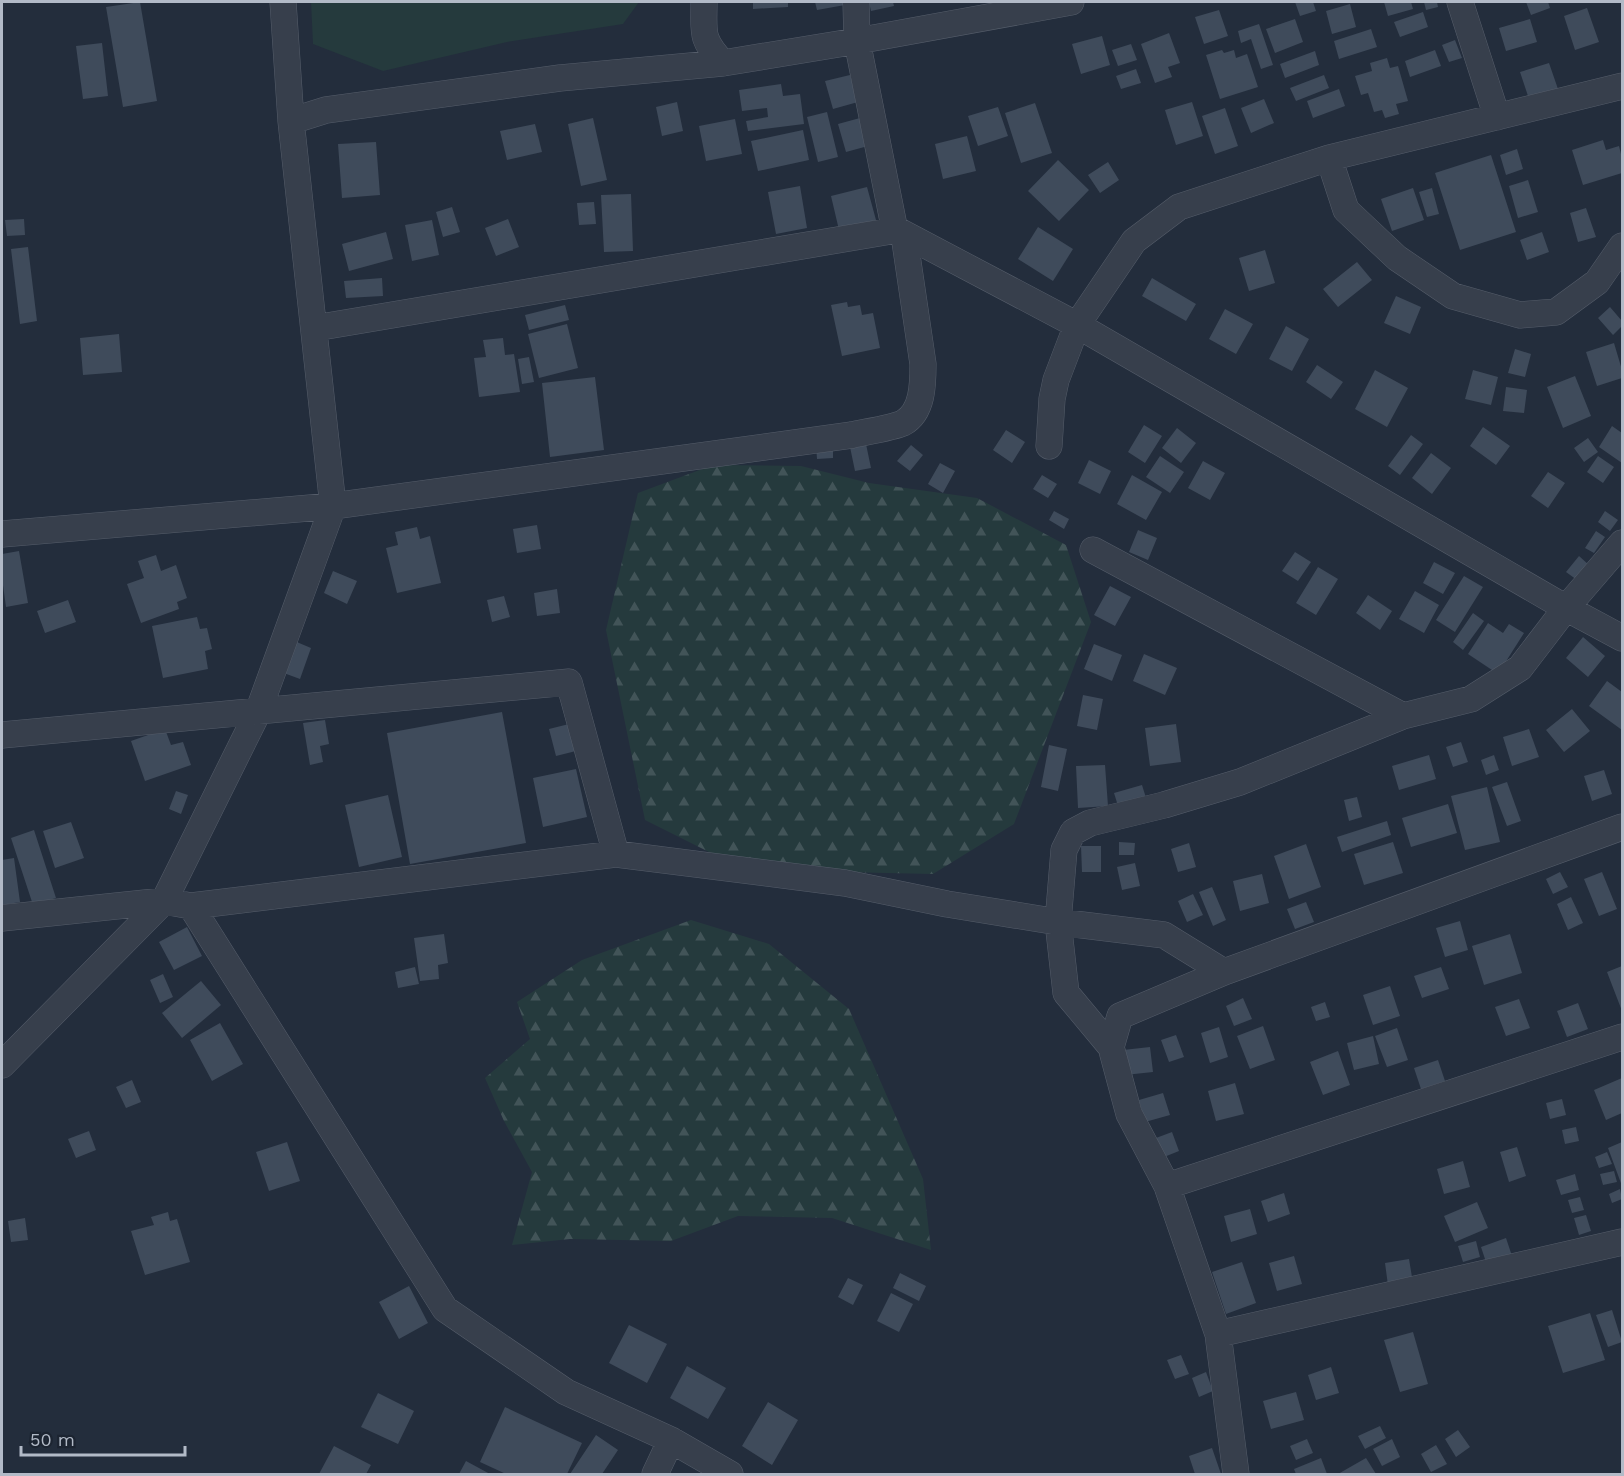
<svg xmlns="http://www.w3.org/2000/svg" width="1624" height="1476" viewBox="0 0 1624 1476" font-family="'Work Sans',sans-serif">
	<defs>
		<pattern id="forest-firs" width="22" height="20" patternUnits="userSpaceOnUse" patternTransform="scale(1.5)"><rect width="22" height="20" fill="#253a3d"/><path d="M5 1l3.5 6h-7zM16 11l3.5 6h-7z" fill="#425458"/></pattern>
	</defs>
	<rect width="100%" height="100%" fill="#232d3c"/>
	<path fill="url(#forest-firs)" d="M713,465L801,466L869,483L977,498L1066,545L1091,622L1014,824L933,874L745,870L645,820L606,630L638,493Z
		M691,920L769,944L849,1009L923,1179L931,1250L832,1218L738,1216L671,1241L570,1239L512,1245L532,1172L504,1121L485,1078L530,1039L517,1002L582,960Z"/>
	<path fill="#253a3d" d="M311,2H639L623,24L507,42L383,71L313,44Z"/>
	<path fill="#3f4b5b" d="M140,2L157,101L123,107L106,7Z
		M753,2H788V7L753,9Z
		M815,2H844L845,5L817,10Z
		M869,2H893L894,6L871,11Z
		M1295,2H1313L1316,11L1300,16Z
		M1384,2H1411L1413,9L1388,16Z
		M1424,2H1437L1438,7L1426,10Z
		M1526,2H1548L1550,8L1531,15Z
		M1350,4L1356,27L1332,34L1326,11Z
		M1587,8L1599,42L1575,50L1564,16Z
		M1219,10L1228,36L1204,44L1195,17Z
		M1423,12L1428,27L1400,37L1394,22Z
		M1295,19L1303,42L1275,53L1266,29Z
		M1530,19L1537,42L1506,51L1499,28Z
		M1259,24L1273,65L1261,69L1251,39L1241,43L1238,31Z
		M1371,29L1377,47L1339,59L1334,41Z
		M1169,33L1180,63L1168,67L1172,77L1155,83L1141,44Z
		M1102,36L1110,65L1081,74L1072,44Z
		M1455,40L1462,58L1449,62L1442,45Z
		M102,43L108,96L83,99L76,46Z
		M1131,44L1137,60L1118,66L1112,50Z
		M1222,50L1224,53L1234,50L1236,58L1247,54L1258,87L1220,99L1206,55Z
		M1435,50L1441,66L1410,77L1405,61Z
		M1315,51L1319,65L1285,78L1280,64Z
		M1387,58L1390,68L1398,66L1408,101L1396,104L1399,114L1385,118L1382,110L1374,112L1368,93L1361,95L1355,76L1372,71L1370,63Z
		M1549,63L1558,89L1529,99L1520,72Z
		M1136,69L1141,83L1121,89L1116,76Z
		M850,75L858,102L833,109L825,81Z
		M1324,75L1329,88L1296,101L1290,88Z
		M781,84L783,96L800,94L804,124L748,131L746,121L768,117L767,108L742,111L739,90Z
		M1339,89L1345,106L1313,118L1307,101Z
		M1264,99L1274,123L1251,133L1241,108Z
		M677,102L683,131L662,136L656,107Z
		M1192,102L1203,136L1176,145L1165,110Z
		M1035,103L1052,153L1021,163L1005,113Z
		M998,107L1008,136L978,146L968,116Z
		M1225,108L1238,146L1215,154L1202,116Z
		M827,112L838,157L818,162L807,117Z
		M593,118L607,180L581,186L568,124Z
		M860,118L868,146L846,152L838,124Z
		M735,119L742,154L706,161L699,126Z
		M535,124L542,152L507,160L500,131Z
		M803,130L809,160L758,171L751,141Z
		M967,136L976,171L943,179L935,144Z
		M1603,140L1606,150L1619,146L1622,158V173L1583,185L1572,150Z
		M376,142L380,195L342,198L338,144Z
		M1517,149L1523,169L1506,175L1500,155Z
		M1491,155L1516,232L1460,250L1435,173Z
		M1058,160L1089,190L1059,221L1028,191Z
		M1108,162L1119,180L1100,193L1088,175Z
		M1528,180L1538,212L1518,218L1509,186Z
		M800,186L807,228L776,234L768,192Z
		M867,187L876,220L839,230L831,196Z
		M1413,188L1424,220L1392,231L1381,199Z
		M1432,188L1439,214L1427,217L1419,192Z
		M631,194L633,251L604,252L601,195Z
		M594,202L596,224L579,225L577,203Z
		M452,207L460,232L443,237L436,212Z
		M1586,208L1596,237L1578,242L1570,213Z
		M24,219L25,235L7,236L5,220Z
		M508,219L519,247L496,256L485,228Z
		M432,220L439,255L412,261L405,225Z
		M1038,227L1073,249L1053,281L1018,259Z
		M386,232L393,259L349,271L342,244Z
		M1542,232L1549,252L1527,260L1520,240Z
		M28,247L37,321L20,324L11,249Z
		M1265,250L1275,283L1249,291L1239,258Z
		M1357,262L1372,280L1338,307L1323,289Z
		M382,278L383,296L346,298L344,281Z
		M1152,278L1196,304L1186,321L1142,296Z
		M1396,296L1421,307L1410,334L1384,323Z
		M847,302L848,307L860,305L862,315L873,313L880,348L842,356L831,305Z
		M565,305L569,320L529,330L525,315Z
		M1610,307L1622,321V326L1613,335L1598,318Z
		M1225,309L1253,324L1236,354L1209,339Z
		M567,324L578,368L539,378L528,334Z
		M1286,326L1309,339L1292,371L1269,359Z
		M119,334L122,372L83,375L80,338Z
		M503,338L505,355L514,354L520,392L479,397L474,358L486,357L483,340Z
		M1614,343L1622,370V378L1597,386L1586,352Z
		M1515,349L1531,354L1525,377L1508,373Z
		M529,357L534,382L522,384L518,359Z
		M1317,365L1343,382L1331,399L1306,382Z
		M1375,370L1408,388L1387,427L1355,409Z
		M1473,370L1498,377L1491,405L1465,399Z
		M1575,376L1591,416L1563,428L1547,387Z
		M595,377L604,450L550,457L542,383Z
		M1506,387L1527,390L1524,413L1503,411Z
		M1144,425L1162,436L1145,463L1128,452Z
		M1612,426L1622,433V463L1599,447Z
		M1483,427L1510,446L1496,465L1470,446Z
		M1177,428L1196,443L1181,463L1162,448Z
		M1006,430L1025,442L1012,463L993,450Z
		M1411,435L1423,444L1400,475L1388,466Z
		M1588,438L1598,452L1584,462L1574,448Z
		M833,444V458L817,459L816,445Z
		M866,444L871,468L855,471L850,447Z
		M911,445L923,455L910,471L897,461Z
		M1431,453L1451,468L1432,494L1412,478Z
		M1160,456L1184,472L1170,493L1146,477Z
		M1598,456L1614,467L1603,483L1587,472Z
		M1089,460L1111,471L1100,494L1078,483Z
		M1203,461L1225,473L1210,500L1188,488Z
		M940,463L955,471L943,493L928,484Z
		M1548,472L1565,483L1548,508L1531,496Z
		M1042,475L1057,484L1048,498L1033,489Z
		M1132,475L1162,492L1146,520L1117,504Z
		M1054,511L1069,519L1064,529L1049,520Z
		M1605,511L1618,520L1610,531L1598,522Z
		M537,525L541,549L517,553L513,529Z
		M417,527L420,539L430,536L441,583L397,593L386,548L398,545L395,532Z
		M1138,530L1157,538L1148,560L1129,552Z
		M1596,531L1605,537L1594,553L1585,548Z
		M19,551L28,603L6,607L2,578V554Z
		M1295,552L1311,562L1298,581L1282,571Z
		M156,555L161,571L176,565L187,598L177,602L179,609L141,623L127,584L144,578L138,561Z
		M1579,556L1589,565L1577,580L1566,572Z
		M1434,562L1455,573L1443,594L1423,583Z
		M1318,567L1338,579L1316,615L1296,603Z
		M333,571L357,581L347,604L324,593Z
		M1464,576L1483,587L1455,632L1436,620Z
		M1110,586L1131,597L1115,626L1094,615Z
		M557,589L560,613L537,616L534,593Z
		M1415,591L1439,605L1424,633L1399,619Z
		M1368,595L1392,611L1380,630L1356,613Z
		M504,596L510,617L492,622L487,600Z
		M68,600L76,622L45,633L37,611Z
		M1473,613L1484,621L1463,650L1453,642Z
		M197,617L200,629L207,628L212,649L205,651L208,669L163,678L152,626Z
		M1488,623L1503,633L1509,624L1524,633L1498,674L1468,654Z
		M1583,637L1605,656L1588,677L1566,658Z
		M292,640L311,648L300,679L281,672Z
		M1094,644L1122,655L1112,681L1084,669Z
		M1144,654L1177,668L1165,695L1133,681Z
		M1607,681L1622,692V730L1589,706Z
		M1083,695L1103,699L1097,730L1077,726Z
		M1572,709L1590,731L1564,752L1546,730Z
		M502,712L526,843L410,864L387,733Z
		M325,720L329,744L320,746L323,762L310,765L303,723Z
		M573,723L580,750L556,756L549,729Z
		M1176,724L1181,762L1150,766L1145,728Z
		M165,729L171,745L183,742L191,765L145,781L131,741Z
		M1529,729L1539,757L1512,766L1503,737Z
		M1461,742L1468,762L1453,767L1446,747Z
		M1049,745L1067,749L1058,791L1041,787Z
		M1429,755L1436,779L1399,790L1392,766Z
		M1494,755L1499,770L1486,775L1481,760Z
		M1105,765L1108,806L1078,808L1076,766Z
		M576,769L587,817L543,827L533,778Z
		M1604,770L1612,794L1592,801L1584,776Z
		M1507,782L1521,821L1507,826L1492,787Z
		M1142,785L1147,801L1119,809L1114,793Z
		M1487,787L1500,842L1465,850L1451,796Z
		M176,791L188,795L181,814L169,809Z
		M388,795L402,857L359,867L345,805Z
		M1357,797L1362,817L1349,821L1344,800Z
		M1448,804L1457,833L1411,847L1402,818Z
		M1387,821L1391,835L1342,852L1337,837Z
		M71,822L84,858L55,868L43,831Z
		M34,830L56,898L33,905L11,838Z
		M1119,842L1135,843L1134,855H1119Z
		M1393,842L1403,873L1364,885L1354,854Z
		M1189,843L1196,867L1178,872L1171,849Z
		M1306,844L1321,887L1289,899L1274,856Z
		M1081,846H1101V872H1082Z
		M14,858L20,902L2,905V860Z
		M1135,863L1140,886L1122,890L1117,867Z
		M1560,872L1568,887L1553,894L1546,879Z
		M1602,872L1617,909L1599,916L1584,879Z
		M1262,874L1269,903L1240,911L1233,881Z
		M1212,887L1226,920L1213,926L1199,892Z
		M1193,894L1203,915L1187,922L1178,901Z
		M1571,897L1583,923L1568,930L1557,904Z
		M1306,902L1314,922L1295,929L1287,909Z
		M1460,921L1468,950L1445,957L1436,928Z
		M187,927L202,956L174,970L159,942Z
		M444,934L448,963L438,965L439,979L420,981L414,938Z
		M1510,934L1522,973L1484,985L1472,946Z
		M1622,966V1011L1607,972Z
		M415,967L419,984L398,988L395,972Z
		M1441,967L1449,989L1422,998L1414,976Z
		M163,974L173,997L160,1003L150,980Z
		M201,981L221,1005L182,1038L162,1013Z
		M1390,986L1400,1016L1373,1025L1363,995Z
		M1243,998L1252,1019L1234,1026L1226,1006Z
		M1519,999L1530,1028L1506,1036L1495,1007Z
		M1325,1002L1330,1017L1316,1021L1311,1007Z
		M1578,1003L1588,1029L1567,1037L1557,1011Z
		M220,1023L243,1064L212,1081L190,1040Z
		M1263,1026L1275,1060L1250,1069L1237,1036Z
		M1219,1027L1228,1057L1210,1063L1201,1033Z
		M1397,1028L1408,1060L1387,1067L1375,1036Z
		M1176,1035L1184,1057L1169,1062L1161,1040Z
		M1373,1036L1379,1064L1354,1070L1347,1043Z
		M1150,1047L1153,1072L1125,1075L1123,1050Z
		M1338,1051L1350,1085L1323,1095L1310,1062Z
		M1438,1060L1445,1081L1421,1089L1414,1068Z
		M1622,1078V1113L1606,1120L1594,1090Z
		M132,1080L141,1102L126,1108L116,1087Z
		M1235,1083L1244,1114L1216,1121L1208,1091Z
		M1163,1093L1170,1115L1145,1122L1139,1100Z
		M1562,1099L1566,1115L1550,1119L1546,1103Z
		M1576,1127L1579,1141L1565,1144L1562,1130Z
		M89,1131L96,1150L76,1158L68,1139Z
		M1172,1132L1179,1151L1164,1157L1156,1138Z
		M287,1142L300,1181L269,1191L256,1152Z
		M1622,1142V1186L1608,1148Z
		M1517,1147L1526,1176L1509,1182L1500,1152Z
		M1607,1152L1612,1164L1599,1168L1595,1157Z
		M1463,1161L1470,1187L1444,1194L1437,1169Z
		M1614,1171L1617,1182L1603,1185L1600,1174Z
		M1575,1174L1579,1190L1561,1195L1556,1180Z
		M1620,1189L1622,1199L1612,1203L1609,1194Z
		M1284,1193L1290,1214L1268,1222L1261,1201Z
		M1580,1197L1584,1210L1572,1213L1568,1200Z
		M1477,1202L1488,1228L1455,1242L1444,1216Z
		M1250,1209L1257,1234L1231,1242L1224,1216Z
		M168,1212L170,1221L177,1219L190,1262L145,1275L131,1231L154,1225L151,1217Z
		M1586,1215L1591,1231L1579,1235L1574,1218Z
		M25,1218L28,1240L11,1242L8,1221Z
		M1506,1238L1514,1262L1489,1271L1481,1247Z
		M1476,1241L1480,1257L1463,1262L1458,1246Z
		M1294,1256L1302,1284L1277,1291L1269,1263Z
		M1409,1259L1414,1289L1389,1293L1385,1263Z
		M1242,1262L1256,1303L1226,1314L1212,1272Z
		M900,1273L926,1286L919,1301L893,1288Z
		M848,1278L863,1285L853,1305L838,1297Z
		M409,1286L428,1323L399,1339L379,1302Z
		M891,1293L913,1304L899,1332L877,1321Z
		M1612,1310L1622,1342L1608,1347L1596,1315Z
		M1590,1313L1605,1360L1563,1373L1548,1326Z
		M629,1325L667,1344L647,1383L609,1363Z
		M1413,1332L1428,1384L1400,1392L1384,1340Z
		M1181,1355L1189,1374L1175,1379L1167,1360Z
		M687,1366L726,1388L708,1419L670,1398Z
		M1331,1367L1339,1393L1316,1400L1308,1375Z
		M1206,1372L1213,1391L1199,1397L1192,1378Z
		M1296,1392L1304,1420L1271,1429L1263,1401Z
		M378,1393L414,1411L398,1444L361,1427Z
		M768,1402L798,1420L772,1465L742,1446Z
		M505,1407L582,1443L567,1474H506L480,1462Z
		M1380,1426L1386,1438L1365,1449L1358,1436Z
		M1458,1430L1470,1447L1456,1457L1445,1439Z
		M596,1435L618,1450L602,1474H570Z
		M1307,1439L1313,1453L1296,1460L1290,1446Z
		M1392,1439L1400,1457L1382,1466L1373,1449Z
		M1436,1445L1447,1464L1431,1472L1421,1454Z
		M334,1446L371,1465L366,1474H319Z
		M1212,1448L1221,1474H1195L1189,1456Z
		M1321,1458L1327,1474H1296L1294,1469Z
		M1366,1458L1376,1474H1338Z
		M466,1461L490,1474H459Z"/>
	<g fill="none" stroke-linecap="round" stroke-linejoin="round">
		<defs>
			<path id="minor" d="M283,2L291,121
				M704,2C704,32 700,39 723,63
				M856,2L857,41L894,226L897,230L1077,325L1566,608L1622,638
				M1460,2L1497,117
				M1329,158L1346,210L1397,258L1453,296L1520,315L1556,312L1597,282L1622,246
				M315,328L897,230
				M1049,446L1052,399L1056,380L1077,325L1134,241L1179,207L1329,158L1622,86
				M2,534L333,506L852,435C865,432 892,428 903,423C923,412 923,384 923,364L904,235
				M1093,550L1403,716
				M2,735L569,682L616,854
				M191,906L445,1309L566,1392L671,1440L730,1474
				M2,918L164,901L191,906L616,854L845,883L947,904L1058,922L1064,850L1073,832L1090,823L1164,805L1240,782L1403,716L1471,699L1520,668L1566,608L1622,543
				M1111,1047L1066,993L1058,922L1164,935L1224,972
				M2,1065L164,901L258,712L333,506L291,121L326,110L560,78L723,63L857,41L1071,2
				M1167,1186L1622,1037
				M1218,1334L1622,1242
				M655,1474L671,1440
				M1236,1474L1218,1334L1167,1186L1129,1114L1111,1047L1120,1016L1224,972L1622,827"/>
		</defs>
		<use href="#minor" stroke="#555d6a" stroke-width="27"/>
		<use href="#minor" stroke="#373f4c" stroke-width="26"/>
	</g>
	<rect width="1624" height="1476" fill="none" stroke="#b2bac7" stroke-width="6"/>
	<path d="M21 1446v9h164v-9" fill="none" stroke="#b2bac7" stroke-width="3"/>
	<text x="30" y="1446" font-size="18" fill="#b2bac7" stroke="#1c2431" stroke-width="4.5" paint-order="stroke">50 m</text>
</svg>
